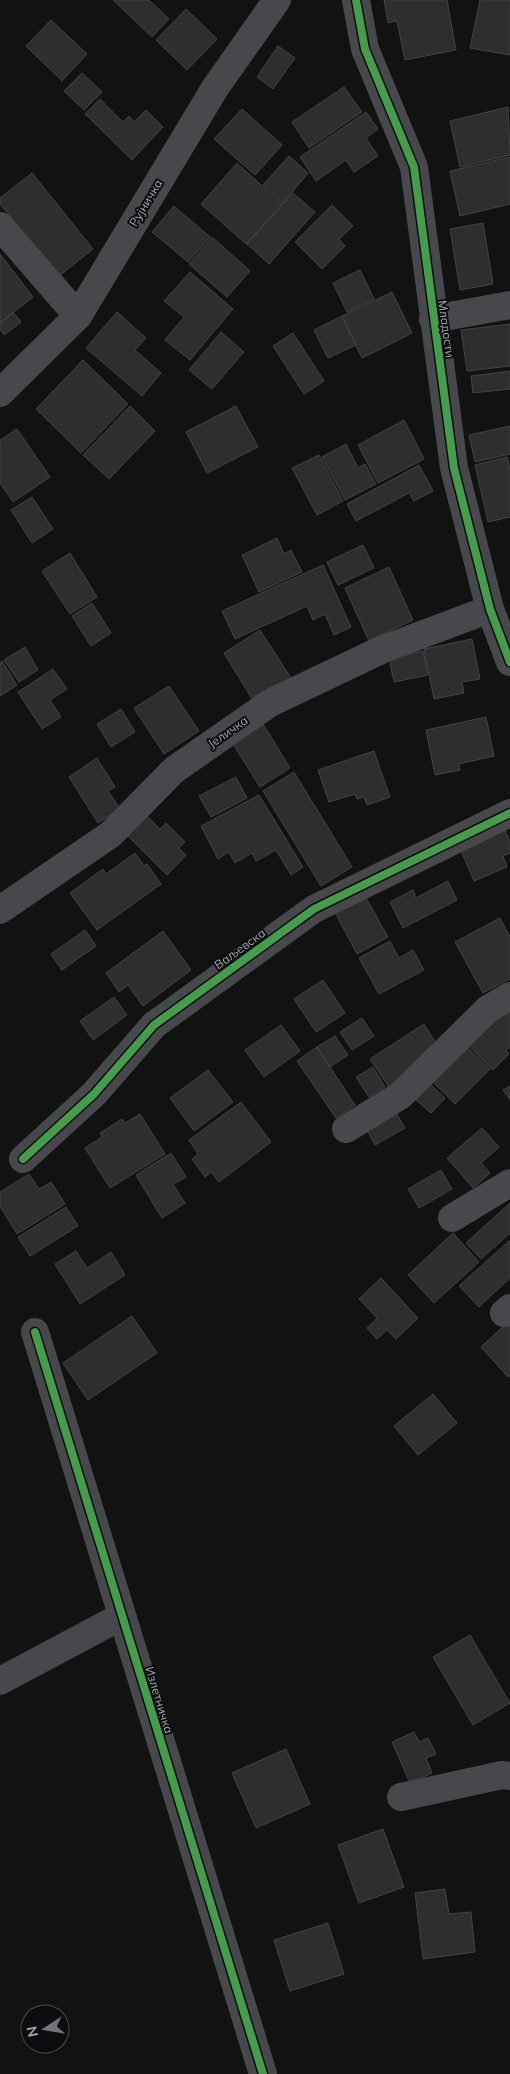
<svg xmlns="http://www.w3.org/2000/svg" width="510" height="2074" viewBox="0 0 510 2074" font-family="Mulish,sans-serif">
	<rect width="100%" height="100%" fill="#121212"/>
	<path fill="#2e2e2f" stroke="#424345" d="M113,0H149L169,19L152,37Z
		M384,0H447L456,50L405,60L397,21L388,23Z
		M480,0H510V55L470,48Z
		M186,9L217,39L187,70L156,40Z
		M51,20L87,54L62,81L26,46Z
		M278,46L295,58L273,89L257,77Z
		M82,73L102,92L84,110L64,91Z
		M344,87L362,112L309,148L292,122Z
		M100,99L123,122L129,116L134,122L146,110L163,127L132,160L85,114Z
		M508,107L510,155L460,167L450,121Z
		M242,109L282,145L255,175L214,139Z
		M366,112L378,129L366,138L378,156L354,172L346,160L316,181L300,157Z
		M289,156L308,173L283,203L263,185Z
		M510,157V204L460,216L450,171Z
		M237,163L282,204L246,244L201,204Z
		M32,173L93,249L59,276L0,204V198Z
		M293,193L315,212L269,264L247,244Z
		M332,205L353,226L339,239L345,246L322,269L295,242Z
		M174,206L210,237L188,262L152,232Z
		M483,223L493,284L460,290L450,229Z
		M212,237L250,271L227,297L189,264Z
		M0,254L33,297L0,323Z
		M360,270L374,299L347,312L333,283Z
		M190,272L233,309L190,360L165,340L184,317L164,301Z
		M392,292L412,333L362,358L342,316Z
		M13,312L21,322L4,335L0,329V323Z
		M117,312L146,338L135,350L161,373L142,396L86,348Z
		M342,316L356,345L328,358L314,330Z
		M510,324V366L467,371L461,330Z
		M221,332L244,352L212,389L189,370Z
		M293,333L324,381L304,394L273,346Z
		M83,360L128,404L81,453L36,409Z
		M510,371V389L473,393L471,376Z
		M130,406L155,431L109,479L83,455Z
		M236,406L258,447L207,473L186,432Z
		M404,420L424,459L378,483L358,445Z
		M510,426V454L475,462L469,435Z
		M17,429L50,477L13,502L0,483V440Z
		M346,444L358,468L365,464L376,484L345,500L322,457Z
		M319,455L343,501L317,515L292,468Z
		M507,457L510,469V517L488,522L475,465Z
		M419,465L433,491L414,501L409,493L356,521L347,504Z
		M32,497L53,529L32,543L11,510Z
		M277,538L284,554L291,550L302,572L259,592L242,555Z
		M363,545L374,568L338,585L327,562Z
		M70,553L97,597L70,614L42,571Z
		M323,565L351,627L334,635L325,614L313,620L307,606L235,639L222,611Z
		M389,567L413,620L369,641L345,588Z
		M92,603L111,633L91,646L72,616Z
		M260,630L291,678L254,702L224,653Z
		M472,639L480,679L462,682L464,693L434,699L424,649Z
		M25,647L38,670L19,682L4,660Z
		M423,651L428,675L394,682L389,658Z
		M2,661L17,685L0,696V663Z
		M53,669L67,689L50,700L61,717L42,729L18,692Z
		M169,686L199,731L164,754L134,708Z
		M121,709L135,732L111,747L97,724Z
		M486,717L494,756L459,764L460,770L435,775L426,730Z
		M260,719L290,768L260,787L229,738Z
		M374,751L390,797L367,805L364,797L357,799L355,794L329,802L318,770Z
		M97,758L115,787L108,791L120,809L98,823L69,777Z
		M294,772L352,867L321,886L263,791Z
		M236,777L247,798L211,817L199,796Z
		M259,795L303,867L291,875L276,850L256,861L252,853L235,863L229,852L218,859L201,826Z
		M146,815L160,829L166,823L185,842L179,848L186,855L167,875L127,835Z
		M501,821L510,842V853L503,856L507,867L474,881L457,841Z
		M135,853L144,866L147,864L161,884L97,930L70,893L103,869L106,874Z
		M448,881L457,900L403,928L390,902L413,890L416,898Z
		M361,889L388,937L357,954L331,905Z
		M500,918L510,937V979L483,993L455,942Z
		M85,930L96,946L62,970L51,954Z
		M163,931L191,970L143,1006L128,985L119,992L106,973Z
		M390,941L399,958L413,950L424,970L379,994L359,958Z
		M323,980L345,1013L316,1032L294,999Z
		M114,997L127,1015L93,1040L80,1021Z
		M510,1004V1047L506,1050L509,1054L493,1070L467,1044Z
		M362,1018L374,1036L352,1050L340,1032Z
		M424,1024L439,1048L422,1064L388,1086L370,1059Z
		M281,1025L300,1051L264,1077L245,1050Z
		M335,1036L348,1055L330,1067L317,1047Z
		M317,1047L355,1105L336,1118L297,1061Z
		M467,1047L490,1069L455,1104L433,1082Z
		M373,1067L385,1087L369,1097L356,1077Z
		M208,1070L233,1102L194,1131L170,1098Z
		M430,1084L445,1098L431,1113L415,1099Z
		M510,1086V1100L503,1090Z
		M241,1102L271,1142L219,1182L211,1172L205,1177L192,1159L198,1154L189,1140Z
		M395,1111L405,1128L375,1145L366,1128Z
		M140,1114L165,1154L110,1188L85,1148L102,1137L100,1133L122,1119L125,1123Z
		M482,1128L499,1147L481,1163L490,1173L473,1188L447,1158Z
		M171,1153L186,1177L173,1184L185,1203L162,1218L136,1175Z
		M441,1170L452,1189L419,1208L408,1189Z
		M29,1174L39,1189L51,1182L65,1204L17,1234L0,1206V1192Z
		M510,1203V1233L481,1259L466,1243Z
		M66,1207L78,1226L30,1256L18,1237Z
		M453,1233L479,1262L434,1303L408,1275Z
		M510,1240V1278L479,1307L459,1286Z
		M76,1251L87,1268L111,1252L125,1275L80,1304L55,1264Z
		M381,1278L418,1318L396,1339L387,1330L377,1339L367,1328L377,1318L359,1299Z
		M132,1316L157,1353L88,1400L63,1363Z
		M510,1320V1375L508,1377L481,1347Z
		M433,1394L457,1423L418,1455L394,1426Z
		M470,1635L510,1703L473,1725L433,1657Z
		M414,1732L419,1742L428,1738L436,1754L426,1758L432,1773L410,1783L392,1742Z
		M286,1749L310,1804L256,1828L232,1773Z
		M383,1829L404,1887L359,1903L338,1845Z
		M445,1889L449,1914L471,1912L475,1952L423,1959L415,1893Z
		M328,1923L344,1974L290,1991L274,1940Z"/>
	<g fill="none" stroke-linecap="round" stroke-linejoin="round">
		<path stroke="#46484b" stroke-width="28" d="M356,0L365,49L414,167L454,468L490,609L510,662
			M0,226L78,316
			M433,319L510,305
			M0,393L78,316L215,88L277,0
			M0,910L111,834L174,770L270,703L381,650L490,609
			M346,1129L401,1095L488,1009L510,996
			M23,1159L94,1094L154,1025L314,909L510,813
			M452,1218L510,1183
			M504,1313L510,1308
			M35,1332L263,2074
			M0,1681L122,1616
			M401,1797L502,1775L510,1776"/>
		<defs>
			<path id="cycleway" d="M356,0L365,49L414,167L454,468L490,609L510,662
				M23,1159L94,1094L154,1025L314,909L510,813
				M35,1332L263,2074"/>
		</defs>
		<use href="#cycleway" stroke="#0c0d0e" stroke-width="11"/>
		<use href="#cycleway" stroke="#469c4c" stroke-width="8"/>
	</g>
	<g text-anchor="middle" stroke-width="4" stroke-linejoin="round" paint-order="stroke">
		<g font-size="12" fill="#a4aab2" stroke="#0c0d0e">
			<text transform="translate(146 203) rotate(-59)" y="4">Рујничка</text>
			<text transform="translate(446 329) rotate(82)" y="4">Младости</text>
			<text transform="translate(228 732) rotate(-35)" y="4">Јеличка</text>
			<text transform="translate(240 949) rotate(-36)" y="4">Ваљевска</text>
			<text transform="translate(159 1700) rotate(73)" y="4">Излетничка</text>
		</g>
	</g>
	<g transform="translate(45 2029) rotate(258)"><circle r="24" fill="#0c0d0e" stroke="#494c50"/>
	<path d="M0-4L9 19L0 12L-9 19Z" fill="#71757a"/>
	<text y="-8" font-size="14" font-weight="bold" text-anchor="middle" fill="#a4aab2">N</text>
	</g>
</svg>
